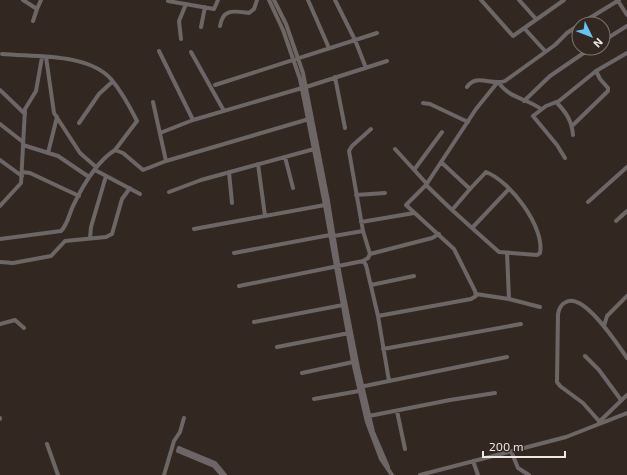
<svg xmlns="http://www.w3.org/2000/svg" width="627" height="475" viewBox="0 0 627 475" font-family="'Exo 2',sans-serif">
	<rect width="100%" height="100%" fill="#322821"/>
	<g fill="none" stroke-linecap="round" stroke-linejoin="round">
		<path stroke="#6d6666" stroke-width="4" d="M23,0L37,9L33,21
			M269,0L283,30L300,79L325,205L353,362L367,422L381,459L392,475
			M274,0L286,24L303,73L328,201L340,276L358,368L373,432L388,467
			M308,0L329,48
			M335,0L355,40L366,68
			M481,0L513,36L564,0
			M519,0L536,19
			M168,1L214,9L218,0
			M618,1L627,15
			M37,9L41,0
			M580,24L619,0
			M220,26C223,8 234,11 249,13L254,9L257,0
			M201,27L205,7
			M524,28L545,51
			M181,39L179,21L186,4
			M603,41L627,26
			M159,51L193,120L302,88
			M191,52L224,111
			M2,54C35,57 88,53 111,79C121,91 130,107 137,121L115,150
			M46,57L54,113L80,153L96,167
			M335,77L345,128
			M499,83C509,98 528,99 541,109
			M215,85L377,33
			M306,87L387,61
			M467,87C476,73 492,86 505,81L555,45L567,33L579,25
			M0,90L25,114
			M524,101L550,76L591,48
			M153,102L166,161
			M556,102C566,112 572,121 573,135
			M423,103L430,104L468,122
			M79,123L99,94L112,82
			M0,124L23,142
			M572,126L608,91V88L600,79L596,71
			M160,133L193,120
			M23,145L58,156L89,177
			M395,149L427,184
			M48,153L57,117
			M285,157L293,188
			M565,158L557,145L533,116L546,106L559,101L596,71L627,53
			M0,160L22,176
			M258,164L265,216
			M95,170L140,194
			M414,170L442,132
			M22,172L30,173L79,196
			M229,172L232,203
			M426,185L452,210L470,189L441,162
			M470,189L486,172C510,181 545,227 540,253L537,255L499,252L472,228
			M169,192L201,180L314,149
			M356,195L385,193
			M588,202L627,167
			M0,206L21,183L25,109L36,91L42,57
			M452,210L472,228L509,189
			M616,221L627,211
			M361,222L414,213
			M194,229L325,205
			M363,231L349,151L352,146L371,129
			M334,236L363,231L370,254
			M90,238L91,227L106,176
			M0,239L61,231C68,224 69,214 73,206C83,185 96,162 115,150L123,153L143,170L166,161L309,119
			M234,253L330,235
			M507,253L509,299
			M363,261L366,265L378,316
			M0,262L13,263L51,256L65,241L106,237L112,234L122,199L130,188
			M371,285L414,276
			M239,286L363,261L368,258L370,254L432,238L439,234
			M476,294L509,299L540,307
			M254,322L343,305
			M0,324L15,320L24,328
			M604,326L607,316L627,296
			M277,347L349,333
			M383,349L521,324
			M585,356L599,370L621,400
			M302,373L353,362
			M389,381L507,357
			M360,387L389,381L378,316L471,299L476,296L475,291L454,249L406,205L426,185L476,109L497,83
			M314,399L359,391
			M397,411L405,449
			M369,416L450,400L495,393
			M0,419V418
			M599,421L583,403L560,386L557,382L558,314C559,308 561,304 566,302C584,292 618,345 627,358
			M599,422L627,395
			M47,444L58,475
			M179,448L215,463L225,475
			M179,448L178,451L214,466L222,475
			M511,451L518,468L529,475
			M473,461L478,475
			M164,475L174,441L180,432L184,418
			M420,475L566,437L627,413"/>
	</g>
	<g transform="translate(591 36) rotate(133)"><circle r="19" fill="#322821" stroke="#7d756f"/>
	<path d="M0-3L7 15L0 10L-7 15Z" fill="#65c5ef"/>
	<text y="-6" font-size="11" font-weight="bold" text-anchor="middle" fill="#eee8e3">N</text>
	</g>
	<path d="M483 451v6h82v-6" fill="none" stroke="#eee8e3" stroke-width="2"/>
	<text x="489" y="451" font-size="12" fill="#eee8e3" stroke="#322821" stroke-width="3" paint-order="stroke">200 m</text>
</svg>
